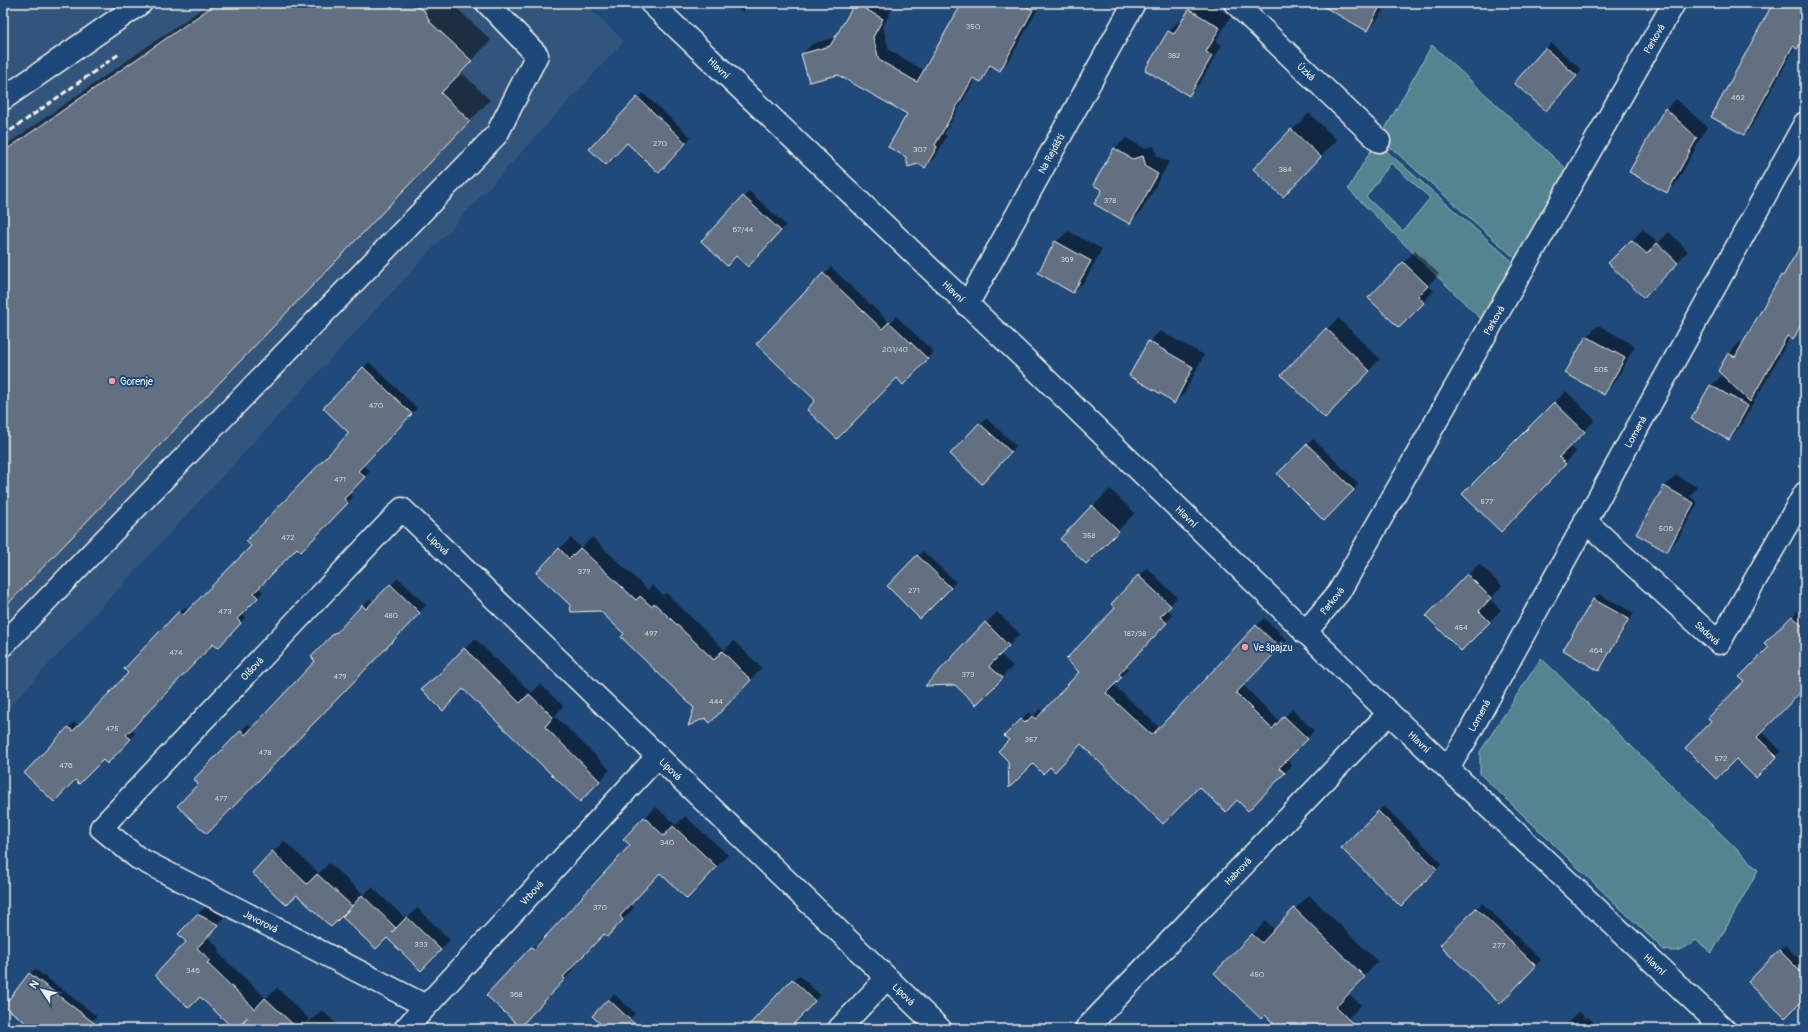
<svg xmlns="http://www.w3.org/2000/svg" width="1808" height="1032" viewBox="0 0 1808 1032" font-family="Pangolin,sans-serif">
	<rect width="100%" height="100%" fill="#1f4a7a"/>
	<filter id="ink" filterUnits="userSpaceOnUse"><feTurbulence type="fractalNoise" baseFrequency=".025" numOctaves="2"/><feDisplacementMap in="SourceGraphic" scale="8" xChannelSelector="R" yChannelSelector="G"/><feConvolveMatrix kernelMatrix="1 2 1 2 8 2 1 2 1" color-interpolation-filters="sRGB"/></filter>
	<g filter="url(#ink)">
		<path fill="#33557c" d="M3,3H585L624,41L3,714Z"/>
		<path fill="#52848f" stroke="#a3babc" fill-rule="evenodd" d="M1432,45L1575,177L1525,267L1380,138Z
			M1376,142L1521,269L1488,326L1348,189ZM1391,163L1430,198L1403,231L1366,197Z
			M1541,658L1758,870L1712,953L1696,940C1684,949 1679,953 1664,950L1480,774V752Z"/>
		<path fill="#0007" d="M210,3H451L491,40L461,72L490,100L3,609V147Z
			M727,3H751L743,12Z
			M856,3H882L892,9L883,26L889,50L925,71L963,3H1041L1010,59L1000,69L993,66L980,81L976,78L944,134L947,136L935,157L925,167L907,157L908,114L802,54L812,44L836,37Z
			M1196,3H1208L1231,16L1216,41L1222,45L1200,83L1188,94L1169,31L1180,20L1183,21L1189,10Z
			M1340,3H1387L1378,19L1367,30Z
			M1774,3H1805V40L1797,48L1795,47L1752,126L1744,134Z
			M1551,43L1582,70L1551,104L1515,82Z
			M643,93L691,137L664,166L638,98Z
			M1676,99L1707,127L1677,182L1667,192L1666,109Z
			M1309,113L1337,140L1283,196L1255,169Z
			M1126,138L1144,148L1154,146L1157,156L1169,162L1141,212L1130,223L1104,189L1114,149Z
			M749,191L786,225L753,260L702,241Z
			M1643,229L1658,243L1669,232L1688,251L1644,296L1610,263Z
			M1068,231L1102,249L1085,281L1073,292L1056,242Z
			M1415,251L1439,274L1428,285L1434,291L1399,327L1369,298Z
			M1805,252V325L1792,339L1790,337L1761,390L1757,394H1758L1740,427L1729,439L1711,386L1723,374L1729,354L1740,342L1743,344L1781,276Z
			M831,267L890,323L896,316L934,352L903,383L897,377L817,400L757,344Z
			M1338,318L1380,359L1336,405L1282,375Z
			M1598,325L1635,346L1615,382L1604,393L1587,337Z
			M1160,331L1204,355L1185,392L1174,403L1149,342Z
			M369,362L417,408L363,465L370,471L349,493L353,497L301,550L297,547L258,587L263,592L242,613L246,617L218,647L213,643L131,729L135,733L107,762L103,758L75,779L25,773L74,722L79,726L129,673L180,612L185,607L189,611L252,546L351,433L325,408Z
			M1566,391L1595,420L1570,445L1576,452L1513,520L1464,494Z
			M986,418L1016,446L987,477L951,454Z
			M1313,439L1359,484L1324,519L1278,474Z
			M1676,475L1697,487L1690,496L1698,503L1678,539L1667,550L1638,534L1665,486Z
			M1110,489L1135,513L1086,563L1061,539Z
			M592,537L648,590L652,585L663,595L666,593L725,650L734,641L762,668L721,710L695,707L625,634L559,549L571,538L581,548Z
			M923,551L956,582L920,618L888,586Z
			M1479,564L1502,586L1490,599L1501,610L1461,650L1427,616Z
			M1147,568L1177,597L1167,609L1173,615L1125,665L1129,669L1113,684L1160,728L1264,618L1287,640L1243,685L1280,722L1292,709L1314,731L1286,760L1292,765L1248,809L1238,799L1081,743L1050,766L1005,736L1029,712L1033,716L1040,709L1043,712L1081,672L1116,608L1113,604Z
			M398,578L426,605L207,833L200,784L195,779L248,724L253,728L317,661L335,633L342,626L370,599L374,603Z
			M1599,594L1634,613L1604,664L1599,670L1565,650L1594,599Z
			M1798,611L1805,618V695L1801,699L1797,695L1762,731L1781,751L1756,777L1713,721L1770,647L1766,643Z
			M997,612L1020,634L1000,654L1013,666L976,704L986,623Z
			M475,639L532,693L540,684L563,706L555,716L610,770L591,790L464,688L422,689Z
			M1384,806L1442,863L1401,905L1342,848Z
			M656,807L676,825L685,816L728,855L698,886L660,872L630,904L634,908L618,924L604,933L574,965L576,967L531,1014L532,948L543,937L545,938L632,845L645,818Z
			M284,841L319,873L329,863L364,895L372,887L405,918L401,922L403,923L417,908L450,940L421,970L387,937L376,948L342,915L253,873Z
			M1309,895L1378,962L1348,993L1361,1005L1338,1029H1280L1215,973L1266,921L1275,930Z
			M1482,903L1541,960L1500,1002L1441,945Z
			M208,904L228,913L207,936L220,949L217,952L266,998L277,988L309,1019L305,1024L306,1025L322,1010L342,1029H257L250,1013L235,1028L200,996L188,942L197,915Z
			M1785,945L1805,965V997L1749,982Z
			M35,969L97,1016L84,1029H49L29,974Z
			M799,975L820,995L788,1029H746Z
			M614,994L635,1013L621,1029H607L594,1016Z
			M1579,1011L1586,1019L1588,1017L1601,1029H1562Z
			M1172,1019L1183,1029H1162Z"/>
		<path fill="#626f81" stroke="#f4f1e8" d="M217,3H407L424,10L430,22L472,61L441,93L470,121L3,609V152Z
			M855,3L883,19L873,37L879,60L917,82L962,3H1020L1033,10L1000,71L990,65L981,82L973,78L935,145L937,147L925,168L918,164L908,167L906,157L888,147L907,114L838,75L809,82L801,54L830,46Z
			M1317,3H1382L1367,31Z
			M1773,3H1805V36L1797,49L1793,46L1744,135L1711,117Z
			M1189,9L1220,28L1206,52L1212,56L1189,96L1145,70L1168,31L1174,34Z
			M1545,48L1577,76L1546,111L1514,83Z
			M637,97L686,143L659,173L627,143L606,165L589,149Z
			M1665,108L1697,138L1667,193L1629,172Z
			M1291,129L1321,157L1283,197L1253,169Z
			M1114,148L1132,159L1143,156L1146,167L1158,174L1130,224L1094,204L1102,190L1093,185Z
			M743,196L781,231L748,267L736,256L727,266L701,241Z
			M1805,238V317L1793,340L1787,336L1750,402L1718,371L1728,353L1735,357L1781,275L1783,276Z
			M1631,240L1647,254L1657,243L1678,263L1644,298L1608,263Z
			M1055,241L1091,261L1073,293L1038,273Z
			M1403,262L1428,286L1418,296L1424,303L1399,328L1368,298Z
			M823,273L882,329L889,322L928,359L903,385L897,378L837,439L807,410L815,400L756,344Z
			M1326,328L1370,371L1325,418L1281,375Z
			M1586,336L1625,358L1604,395L1565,373Z
			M1148,341L1193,367L1174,404L1163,395L1129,376Z
			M363,367L412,414L358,471L365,477L344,499L348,503L301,552L297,548L254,593L258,598L237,619L241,623L218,648L213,644L126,735L131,739L107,764L103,760L79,784L75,780L54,802L24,773L68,727L73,731L128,673L124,669L179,611L183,615L251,546L246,541L349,433L323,408Z
			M1710,385L1748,406L1729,440L1691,419Z
			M1554,402L1585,432L1559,457L1566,464L1501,532L1462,494Z
			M979,423L1011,452L982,484L950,454Z
			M1307,444L1354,490L1324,521L1277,474Z
			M1664,486L1694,503L1667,552L1636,534Z
			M1092,505L1119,531L1086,564L1060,539Z
			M559,548L569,559L580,548L636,600L640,596L651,606L654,603L714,660L722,651L751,680L710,723L705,718L688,726L694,708L621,637L624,634L600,611L571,612L570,605L536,573Z
			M917,555L951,588L920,619L887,586Z
			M1467,574L1491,598L1479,611L1490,622L1461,651L1426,616Z
			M1138,575L1171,606L1160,617L1167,623L1119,674L1122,677L1106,693L1152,735L1256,625L1280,648L1236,693L1272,729L1284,716L1308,739L1279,768L1285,773L1248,811L1237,800L1226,812L1199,787L1163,824L1081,744L1055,772L1050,767L1043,774L1033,764L1009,788L1008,761L998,751L1009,740L1004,736L1021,719L1025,723L1032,716L1036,719L1079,672L1066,659L1115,608L1111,604Z
			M390,584L420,613L207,834L177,806L198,784L194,779L241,730L245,735L315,661L311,657L335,632L336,633L362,605L366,609Z
			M1593,599L1629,619L1599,671L1563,650Z
			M1792,616L1805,628V688L1757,737L1777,757L1756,778L1736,759L1716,779L1685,748L1711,721L1708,718L1744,681L1739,677L1769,647L1764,643Z
			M985,622L1009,646L989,666L1003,678L976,705L955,685L925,686Z
			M464,648L520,703L529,694L553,717L545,727L600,781L580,802L463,689L443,711L421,689L439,674Z
			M1378,811L1437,869L1401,907L1341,848Z
			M644,817L664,836L673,826L717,867L687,899L660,873L620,916L623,920L607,937L604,934L563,977L565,979L520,1027L486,995L531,947L534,949L630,845L623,839Z
			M272,851L307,884L317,874L352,906L331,927L297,895L286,905L252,873Z
			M362,895L396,928L392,932L407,917L441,950L421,971L387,938L376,949L342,917Z
			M1294,908L1365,977L1336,1007L1358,1029H1279L1265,1015L1261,1019L1214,973L1252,934L1262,943Z
			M1476,908L1536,966L1500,1004L1440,945Z
			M197,914L219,925L197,948L210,960L207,963L255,1009L265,998L298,1029H236L248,1017L234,1029L200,997L189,1008L155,975L186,942L178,934Z
			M1779,950L1805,976V998L1785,1018L1748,982Z
			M29,973L102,1029H34L4,1006Z
			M792,979L815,1001L789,1029H745Z
			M608,999L640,1029H606L592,1016Z"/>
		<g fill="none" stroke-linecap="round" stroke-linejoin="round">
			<defs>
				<g id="minor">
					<path id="s1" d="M651,3L1028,362L1389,713L1724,1029"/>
					<path id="s2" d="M1235,3L1379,141"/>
					<path d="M3,99L141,3"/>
					<path id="s3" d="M967,305L1134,3"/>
					<path id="s4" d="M1585,521L1719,643L1805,493"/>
					<path id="s5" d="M1305,633L1339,592L1674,3"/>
					<path d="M3,645L497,134L537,55L487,3"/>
					<path id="s6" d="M1448,768L1466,739L1805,123"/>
					<path id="s7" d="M426,1006L138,858L101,828L402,509L940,1029"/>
					<path id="s8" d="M405,1029L658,756"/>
					<path d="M839,1029L887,978"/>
					<path id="s9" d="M1086,1029L1389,713"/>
				</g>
			</defs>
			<use href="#minor" stroke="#f4f1e8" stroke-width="25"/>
			<use href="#minor" stroke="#1f4a7a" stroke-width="22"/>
			<path stroke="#f4f1e8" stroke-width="3" stroke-dasharray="6 3" stroke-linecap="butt" d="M3,136L119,54"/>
		</g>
	</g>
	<g fill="#ff9aa2" stroke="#1f4a7a" stroke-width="1.5">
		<circle cx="112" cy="381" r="4"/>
		<circle cx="1245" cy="647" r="4"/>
	</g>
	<g text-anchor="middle" stroke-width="4" stroke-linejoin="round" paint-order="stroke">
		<g font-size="8" fill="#d0d0ce">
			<text x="973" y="29">350</text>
			<text x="1174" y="58">382</text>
			<text x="1738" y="100">462</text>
			<text x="660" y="146">270</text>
			<text x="920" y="152">307</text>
			<text x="1285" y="172">384</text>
			<text x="1110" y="203">378</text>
			<text x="743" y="232">67/44</text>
			<text x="1067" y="262">369</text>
			<text x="895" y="352">201/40</text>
			<text x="1601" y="372">505</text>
			<text x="376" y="408">470</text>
			<text x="340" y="482">471</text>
			<text x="1487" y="504">577</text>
			<text x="1666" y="531">506</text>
			<text x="1089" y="538">358</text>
			<text x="288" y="540">472</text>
			<text x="584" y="574">379</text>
			<text x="914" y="593">271</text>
			<text x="225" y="614">473</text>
			<text x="391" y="618">480</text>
			<text x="1461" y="630">454</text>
			<text x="651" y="636">497</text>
			<text x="1135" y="636">187/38</text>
			<text x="1596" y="653">464</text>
			<text x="176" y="655">474</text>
			<text x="968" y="677">373</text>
			<text x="340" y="679">479</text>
			<text x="716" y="704">444</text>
			<text x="112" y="731">475</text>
			<text x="1031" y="742">357</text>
			<text x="265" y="755">478</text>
			<text x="1721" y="761">572</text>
			<text x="66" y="768">476</text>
			<text x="221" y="801">477</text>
			<text x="667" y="845">340</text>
			<text x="600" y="910">370</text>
			<text x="421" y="947">333</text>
			<text x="1499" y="948">277</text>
			<text x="193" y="973">346</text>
			<text x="1257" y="977">450</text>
			<text x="516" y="997">368</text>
		</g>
		<g font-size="10" fill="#f4f1e8" stroke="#1f4a7a">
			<text dy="4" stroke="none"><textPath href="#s5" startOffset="690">Parková</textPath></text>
			<text dy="4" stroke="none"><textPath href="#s1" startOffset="94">Hlavní</textPath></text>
			<text dy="4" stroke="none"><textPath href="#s2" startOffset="99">Úzká</textPath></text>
			<text dy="4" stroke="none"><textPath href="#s3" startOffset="173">Na Rejdišti</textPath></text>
			<text dy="4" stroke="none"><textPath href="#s1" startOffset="418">Hlavní</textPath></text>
			<text dy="4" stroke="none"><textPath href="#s5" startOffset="366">Parková</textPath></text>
			<text dy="4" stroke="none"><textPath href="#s6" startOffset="385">Lomená</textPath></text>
			<text dy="4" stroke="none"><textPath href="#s1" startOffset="742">Hlavní</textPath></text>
			<text dy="4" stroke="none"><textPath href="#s7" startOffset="860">Lipová</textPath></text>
			<text dy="4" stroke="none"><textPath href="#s5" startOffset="42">Parková</textPath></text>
			<text dy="4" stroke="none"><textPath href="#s4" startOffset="166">Sadová</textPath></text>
			<text dy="4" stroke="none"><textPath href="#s7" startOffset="591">Olšová</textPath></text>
			<text dy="4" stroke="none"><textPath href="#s6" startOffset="61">Lomená</textPath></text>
			<text dy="4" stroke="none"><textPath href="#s1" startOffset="1066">Hlavní</textPath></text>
			<text dy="4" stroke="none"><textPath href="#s7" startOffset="1184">Lipová</textPath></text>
			<text dy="4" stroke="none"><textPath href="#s9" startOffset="219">Habrová</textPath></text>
			<text dy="4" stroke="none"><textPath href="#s8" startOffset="186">Vrbová</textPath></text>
			<text transform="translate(261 921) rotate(27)" y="4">Javorová</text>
			<text dy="4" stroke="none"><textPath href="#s1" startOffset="1390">Hlavní</textPath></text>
			<text dy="4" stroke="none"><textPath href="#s7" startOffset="1508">Lipová</textPath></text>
		</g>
		<g font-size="10" fill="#f4f1e8" stroke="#1f4a7a" text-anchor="start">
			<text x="120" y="385">Gorenje</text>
			<text x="1253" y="651">Ve špajzu</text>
		</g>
	</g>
	<rect width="1808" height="1032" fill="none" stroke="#1f4a7a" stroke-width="16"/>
	<rect x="8" y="8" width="1792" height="1016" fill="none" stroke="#f4f1e8" stroke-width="1.5" filter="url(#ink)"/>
	<g transform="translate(42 990) rotate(305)" stroke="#1f4a7a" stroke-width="3" paint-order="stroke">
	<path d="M0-3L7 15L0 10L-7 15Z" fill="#f4f1e8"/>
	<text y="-6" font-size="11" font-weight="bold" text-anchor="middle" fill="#f4f1e8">N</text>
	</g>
</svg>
